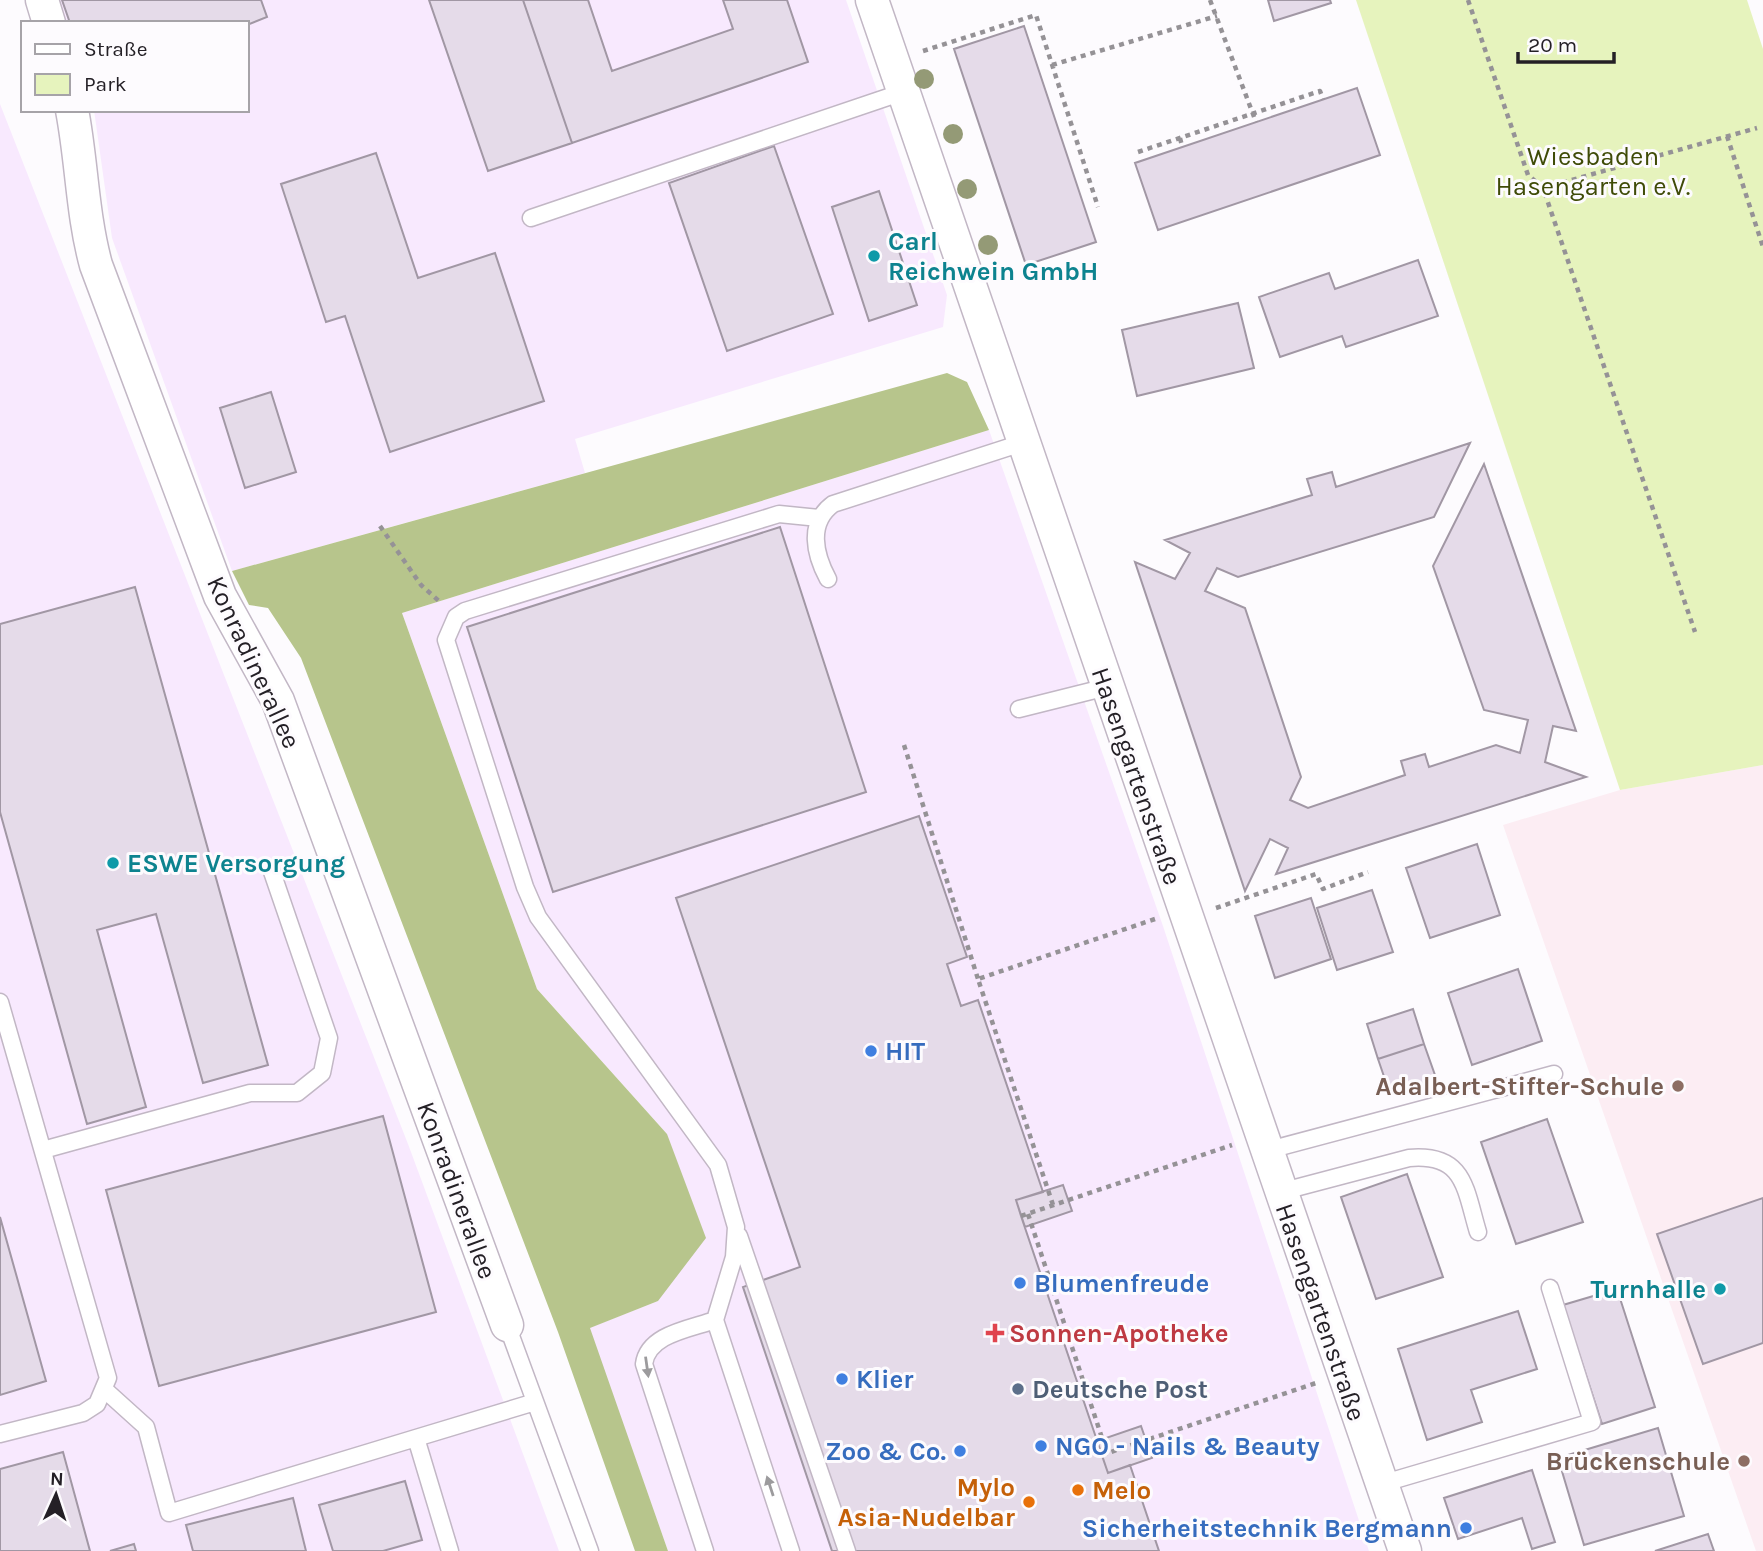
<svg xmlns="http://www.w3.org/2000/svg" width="1763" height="1551" viewBox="0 0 1763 1551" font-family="Karla,sans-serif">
	<rect width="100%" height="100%" fill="#fdfbfe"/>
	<path fill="#f8e9fe" d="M58,0H846L947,295L943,327L575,439L585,473L232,571L112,238L94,110H247V23H66Z
		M0,104L408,1144L559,1551H0Z
		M989,430L1163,926L1369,1551H668L589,1328L658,1301L667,1134L537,989L402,613Z"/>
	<path fill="#fcedf3" d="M1763,765V1551H1756L1503,825L1620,790Z"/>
	<path fill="#e6f3bd" d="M1356,0H1747L1763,49V765L1620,790Z"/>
	<path fill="#b7c58c" d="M947,373L967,382L989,430L402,613L537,989L667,1134L706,1238L658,1301L590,1328L668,1551H635L558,1332L301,658L268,608L249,605L232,571Z"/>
	<path fill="#e5dbe9" stroke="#a197a4" stroke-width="2" d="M62,0H261L267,17L247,25L70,23Z
		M429,0H523L572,143L488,171Z
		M523,0H588L612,71L733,29L723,0H787L808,62L572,143Z
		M1268,0H1330L1331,3L1274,21Z
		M1024,26L1096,242L1026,265L954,49Z
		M1357,88L1380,155L1158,230L1135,163Z
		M774,146L833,314L727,351L669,183Z
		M376,153L418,278L495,253L544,401L390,452L345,316L326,322L281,184Z
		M879,191L917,305L869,321L832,207Z
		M1418,260L1438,316L1346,347L1342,336L1280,357L1259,297L1329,273L1335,289Z
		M1238,303L1254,368L1137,396L1122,330Z
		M271,392L296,472L245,488L220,408Z
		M1470,443L1434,517L1238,577L1217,568L1205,591L1245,608L1301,777L1290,800L1308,808L1405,775L1401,761L1425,754L1429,767L1496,745L1520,753L1528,720L1484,710L1433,566L1484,464L1576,731L1553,726L1545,762L1586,777L1276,874L1288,848L1270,839L1245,891L1135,562L1175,579L1190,553L1165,540L1312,495L1307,479L1332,472L1336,487Z
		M780,527L866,792L553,892L467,627Z
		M135,587L268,1065L203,1083L156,914L97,930L146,1107L87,1124L0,812V624Z
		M919,816L967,957L947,964L961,1006L978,1000L1043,1192L1016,1200L1021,1216L1108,1473L1130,1465L1159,1551H832L743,1287L800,1267L676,898Z
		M1477,844L1500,915L1430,938L1406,868Z
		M1372,890L1393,952L1337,970L1317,908Z
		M1311,898L1331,959L1275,978L1255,916Z
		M1518,969L1542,1041L1472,1065L1448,993Z
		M1413,1009L1424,1044L1378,1059L1367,1024Z
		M1424,1044L1436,1078L1390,1094L1378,1059Z
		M383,1116L436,1312L159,1386L106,1190Z
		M1547,1119L1583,1222L1516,1244L1481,1142Z
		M1407,1174L1443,1277L1376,1299L1341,1197Z
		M1063,1185L1072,1211L1025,1227L1016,1200Z
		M1763,1198V1343L1703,1364L1657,1234Z
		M0,1217L46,1381L0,1395Z
		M1617,1289L1655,1407L1602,1424L1563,1305Z
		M1518,1311L1537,1369L1471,1390L1482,1422L1427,1440L1398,1349Z
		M1141,1426L1152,1458L1108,1473L1097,1441Z
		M1658,1428L1684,1516L1584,1545L1558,1458Z
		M63,1452L90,1551H0V1469Z
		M1532,1470L1555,1542L1532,1549L1522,1518L1458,1539L1444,1498Z
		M405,1481L422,1540L383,1551H333L319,1505Z
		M293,1498L306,1551H193L186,1525Z
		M1708,1534L1714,1551H1655Z
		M134,1544L136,1551H110Z"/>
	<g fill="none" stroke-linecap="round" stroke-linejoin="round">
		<defs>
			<path id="service" d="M531,218L903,92
				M828,579C815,555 807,523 833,504L1025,442
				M1019,709L1107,687
				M0,1002L108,1378L97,1404L83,1413L0,1434
				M43,1150L250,1093H297L322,1073L329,1038L271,869
				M1265,1151L1554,1074
				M1280,1192L1409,1158C1465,1153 1465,1189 1478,1232
				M739,1236L847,1551
				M507,1325L590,1551
				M105,1390L146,1427L169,1513L416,1438L450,1551
				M416,1438L535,1402
				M1381,1484L1592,1422L1550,1288
				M705,1551L644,1364C648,1334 690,1329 715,1320
				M791,1551L715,1320L734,1257L736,1227L718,1165L538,917L525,887L446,640L456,617L465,611L779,514L819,518"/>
			<path id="minor" d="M42,0L49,23
				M872,0L1405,1551
				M72,110C82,162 82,214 96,265L220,596L278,701L507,1325"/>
		</defs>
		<use href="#service" stroke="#c2b7c5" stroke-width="19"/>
		<use href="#minor" stroke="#c2b7c5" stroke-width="35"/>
		<path stroke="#959296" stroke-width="4.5" stroke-dasharray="5 5" stroke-linecap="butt" d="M1210,0L1256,122
			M1468,0L1528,175L1543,188L1695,632
			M923,51L1036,15L1098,207
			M1052,65L1217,16
			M1727,136L1763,247
			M1180,138L1182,146
			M1138,152L1320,91L1323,99
			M1543,188L1757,128
			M380,526L421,585L440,602
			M904,745L978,979
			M1216,908L1316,874L1323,889L1368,872
			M1053,1205L978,979L1155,919
			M1028,1214L1107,1453
			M1021,1216L1232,1145
			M1102,1455L1316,1383"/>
		<use href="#service" stroke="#fff" stroke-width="16"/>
		<use href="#minor" stroke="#fff" stroke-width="32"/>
	</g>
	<g fill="#949a76">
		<circle cx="924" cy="79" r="10"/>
		<circle cx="953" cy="134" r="10"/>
		<circle cx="967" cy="189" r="10"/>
		<circle cx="988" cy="245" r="10"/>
	</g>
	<defs><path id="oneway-solid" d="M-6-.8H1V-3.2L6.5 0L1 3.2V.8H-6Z" transform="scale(1.75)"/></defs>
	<g fill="#9c9b9d">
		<use href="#oneway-solid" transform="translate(647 1367) rotate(82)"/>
		<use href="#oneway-solid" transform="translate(770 1486) rotate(-108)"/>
	</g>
	<g fill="#0f9aa8" stroke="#fdfbfe" stroke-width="2.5">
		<circle cx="874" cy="256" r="7"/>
		<circle cx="113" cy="863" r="7"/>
		<circle cx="1720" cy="1289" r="7"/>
	</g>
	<g fill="#3f7fe0" stroke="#fdfbfe" stroke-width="2.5">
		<circle cx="871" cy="1051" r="7"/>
		<circle cx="1020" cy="1283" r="7"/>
		<circle cx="842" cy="1379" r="7"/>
		<circle cx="1041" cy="1446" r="7"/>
		<circle cx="960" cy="1451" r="7"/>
		<circle cx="1466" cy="1528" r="7"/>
	</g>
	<g fill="#8d6e63" stroke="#fdfbfe" stroke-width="2.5">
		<circle cx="1678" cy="1086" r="7"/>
		<circle cx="1744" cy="1461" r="7"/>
	</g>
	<path fill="#e0444e" stroke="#fdfbfe" stroke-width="2.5" d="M991.5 1322.5h7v7h7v7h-7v7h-7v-7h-7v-7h7z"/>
	<circle fill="#5c6f8a" stroke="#fdfbfe" stroke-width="2.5" cx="1018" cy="1389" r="7"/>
	<g fill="#e8710a" stroke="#fdfbfe" stroke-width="2.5">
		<circle cx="1078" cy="1490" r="7"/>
		<circle cx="1029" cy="1502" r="7"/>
	</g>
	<g text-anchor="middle" stroke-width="6" stroke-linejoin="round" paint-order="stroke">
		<g font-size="26" fill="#3f4b07" stroke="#fdfbfe">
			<text x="1593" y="165">Wiesbaden<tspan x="1593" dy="30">Hasengarten e.V.</tspan></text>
		</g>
		<g font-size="26" font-weight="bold" fill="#0d838f" stroke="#fdfbfe" text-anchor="start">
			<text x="888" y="250">Carl<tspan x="888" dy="30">Reichwein GmbH</tspan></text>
			<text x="127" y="872">ESWE Versorgung</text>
			<text x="1706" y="1298" text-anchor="end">Turnhalle</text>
		</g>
		<g font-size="26" fill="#242026" stroke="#fdfbfe">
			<text transform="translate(254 662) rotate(65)" y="9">Konradinerallee</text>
			<text transform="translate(1137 776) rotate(71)" y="9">Hasengartenstraße</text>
			<text transform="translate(457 1190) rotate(70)" y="9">Konradinerallee</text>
			<text transform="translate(1321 1312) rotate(71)" y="9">Hasengartenstraße</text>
		</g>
		<g font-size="26" font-weight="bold" fill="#366cbe" stroke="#fdfbfe" text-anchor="start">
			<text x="885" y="1060">HIT</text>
			<text x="1034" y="1292">Blumenfreude</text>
			<text x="856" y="1388">Klier</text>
			<text x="1055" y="1455">NGO - Nails &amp; Beauty</text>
			<text x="946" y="1460" text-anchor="end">Zoo &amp; Co.</text>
			<text x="1452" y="1537" text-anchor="end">Sicherheitstechnik Bergmann</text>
		</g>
		<g font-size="26" font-weight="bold" fill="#785e54" stroke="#fdfbfe" text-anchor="end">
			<text x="1664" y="1095">Adalbert-Stifter-Schule</text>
			<text x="1730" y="1470">Brückenschule</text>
		</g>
		<g font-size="26" font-weight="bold" fill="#be3a42" stroke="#fdfbfe" text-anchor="start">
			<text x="1009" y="1342">Sonnen-Apotheke</text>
		</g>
		<g font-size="26" font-weight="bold" fill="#4e5e75" stroke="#fdfbfe" text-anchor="start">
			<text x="1032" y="1398">Deutsche Post</text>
		</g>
		<g font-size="26" font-weight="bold" fill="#c56008" stroke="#fdfbfe" text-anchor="end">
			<text x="1015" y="1496">Mylo<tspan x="1015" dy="30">Asia-Nudelbar</tspan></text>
			<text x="1092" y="1499" text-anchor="start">Melo</text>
		</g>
	</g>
	<rect x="21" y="21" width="228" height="91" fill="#fdfbfe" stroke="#a6a3a8" stroke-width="2"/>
	<rect x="35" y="44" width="35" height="10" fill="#ffffff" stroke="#a6a3a8" stroke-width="2"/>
	<text x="84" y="56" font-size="21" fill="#242026">Straße</text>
	<rect x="35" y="74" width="35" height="21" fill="#e6f3bd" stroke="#a6a3a8" stroke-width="2"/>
	<text x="84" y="91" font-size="21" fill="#242026">Park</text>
	<g transform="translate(56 1495) rotate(3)" stroke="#fdfbfe" stroke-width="5" paint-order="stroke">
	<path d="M0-5L12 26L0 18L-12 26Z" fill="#242026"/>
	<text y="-10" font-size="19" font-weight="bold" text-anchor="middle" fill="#242026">N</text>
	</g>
	<path d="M1518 52v10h96v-10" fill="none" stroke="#242026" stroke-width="3.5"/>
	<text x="1528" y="52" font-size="21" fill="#242026" stroke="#fdfbfe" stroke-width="5" paint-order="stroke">20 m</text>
</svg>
